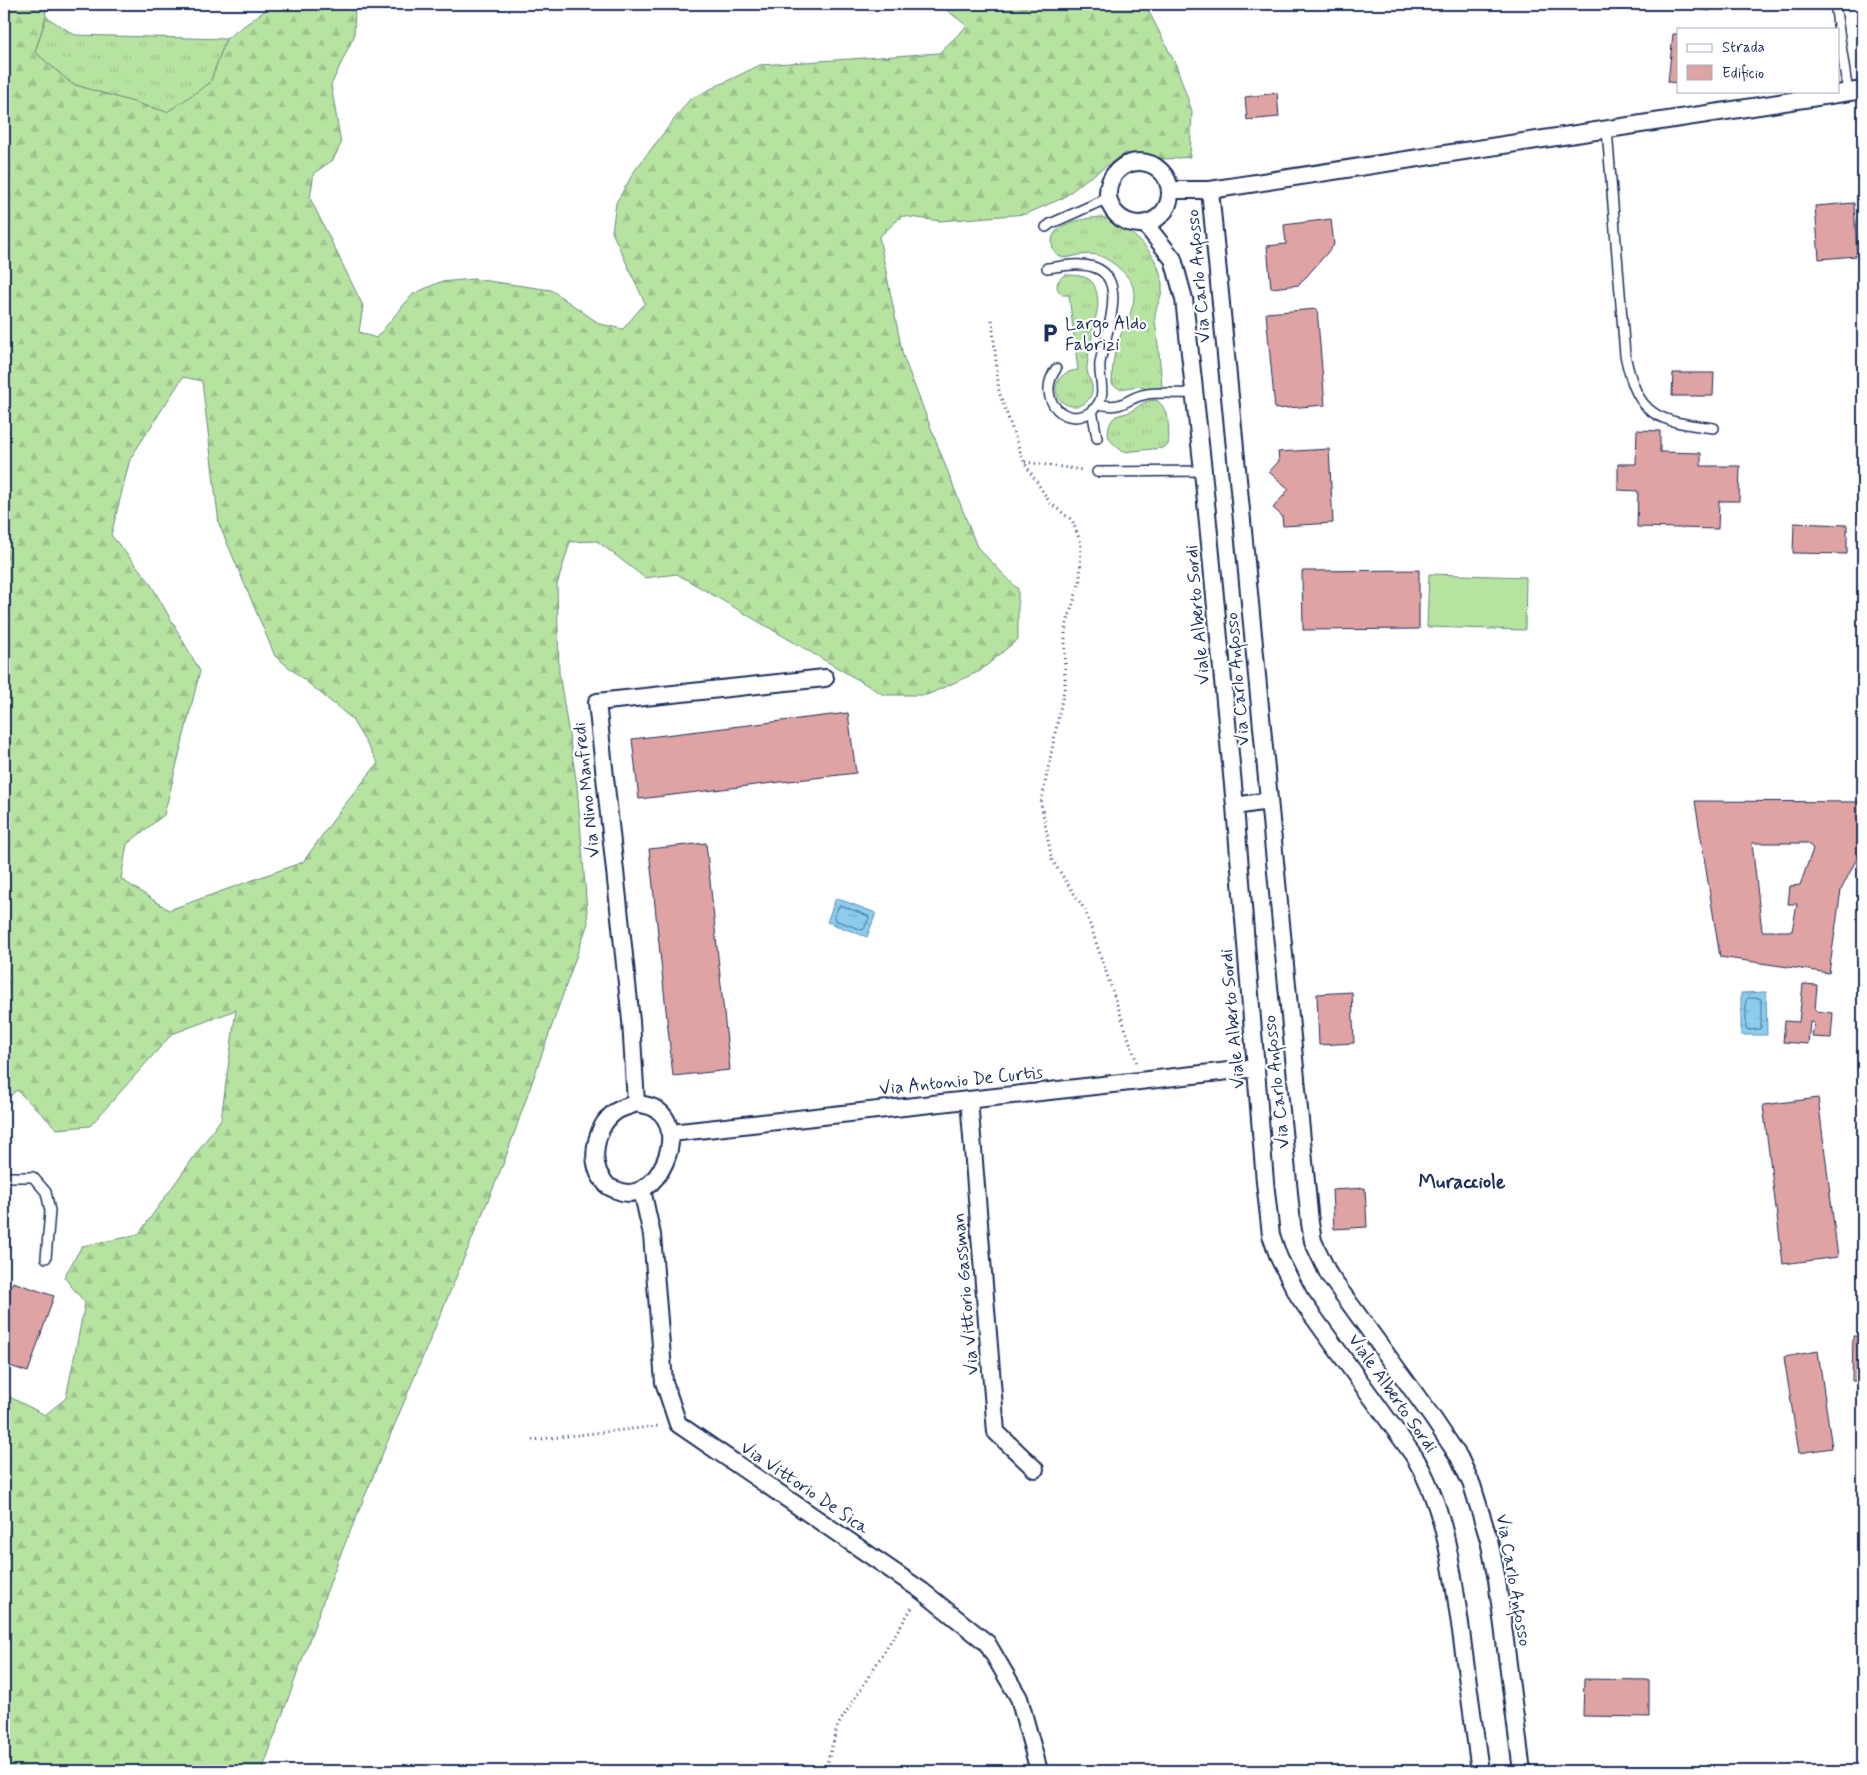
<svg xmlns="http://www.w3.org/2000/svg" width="1867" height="1775" viewBox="0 0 1867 1775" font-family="Mynerve,sans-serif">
	<defs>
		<pattern id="grass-tufts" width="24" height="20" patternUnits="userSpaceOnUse" patternTransform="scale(1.25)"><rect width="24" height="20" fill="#b7e3a1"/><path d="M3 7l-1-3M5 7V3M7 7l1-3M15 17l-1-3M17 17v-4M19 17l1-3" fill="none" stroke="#9dc38d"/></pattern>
		<pattern id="forest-firs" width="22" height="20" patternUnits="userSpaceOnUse" patternTransform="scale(1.25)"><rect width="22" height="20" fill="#b7e3a1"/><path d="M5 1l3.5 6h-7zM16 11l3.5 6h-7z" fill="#9dc38d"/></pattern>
		<pattern id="water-ripples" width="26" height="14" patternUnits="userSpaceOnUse" patternTransform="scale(1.25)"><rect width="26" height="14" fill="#8ccded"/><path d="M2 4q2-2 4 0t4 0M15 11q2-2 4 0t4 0" fill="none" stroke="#78b0ce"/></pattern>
	</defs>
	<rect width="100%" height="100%" fill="#fff"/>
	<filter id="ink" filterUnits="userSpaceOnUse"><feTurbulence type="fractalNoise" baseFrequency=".02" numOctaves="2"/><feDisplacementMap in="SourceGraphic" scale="10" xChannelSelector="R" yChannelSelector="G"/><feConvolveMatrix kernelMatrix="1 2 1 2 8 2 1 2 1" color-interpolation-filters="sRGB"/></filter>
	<g filter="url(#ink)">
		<path fill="url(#grass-tufts)" stroke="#698980" d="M46,17L75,35L226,39L210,83L167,113L72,84L35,52Z
			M1102,217C1130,228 1160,252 1162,285C1163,297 1156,305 1155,315C1154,322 1157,330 1157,337C1159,354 1161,370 1162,387L1150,390L1138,386L1120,389L1112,384C1112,371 1113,358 1117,346C1122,326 1138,309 1133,287C1130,275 1109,258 1097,255C1093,254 1086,254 1081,255C1075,255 1065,260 1059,256C1055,254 1052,248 1052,243C1051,222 1087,218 1102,217Z
			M1065,275C1089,275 1097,279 1098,305C1095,325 1089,346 1087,366C1086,376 1094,383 1092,392C1090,400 1084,406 1076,406C1052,408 1046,373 1078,370L1069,295H1062C1054,288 1056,280 1065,275Z
			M1156,400C1169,407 1170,432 1168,445L1163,448L1123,452C1119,448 1114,445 1111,441C1105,434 1109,421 1116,416C1121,414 1127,414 1131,411C1142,405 1142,401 1156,400Z"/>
		<path fill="url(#forest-firs)" stroke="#698980" fill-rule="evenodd" d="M4,4H45L46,17L35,52L72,84L167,112L210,83L226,39L274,4H349L355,7L354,36L331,85L341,144L333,160L314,173L310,198L363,306L359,332L376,338L413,294L440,282L474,279L551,290L600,324L623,329L645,303L612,232L616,203L635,170L690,99L760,65L939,53L967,26L939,4H1145L1176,65L1192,111L1190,157L1165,159L1126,153L1087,179L1063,198L1026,214L940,221L902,216L879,237L903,356L977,547L1018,589V639L980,671L927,695H884L677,574L645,578L597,541L570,542L557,585L559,673L577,785L588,923L504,1162L337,1563L262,1771H4V1394L45,1415L66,1398L85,1303L64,1277L82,1246L138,1235L221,1119L236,1010L172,1034L90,1126L57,1129L17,1090L4,1101ZM183,377L202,381L219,524L275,656L351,718L378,763L339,812L303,862L169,910L121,879L127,844L164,815L200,671L149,581L111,535L130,459Z"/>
		<path fill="#b7e3a1" stroke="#698980" d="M1429,574L1526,577L1525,630L1427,627Z"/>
		<path fill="url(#water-ripples)" stroke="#5f8eb4" d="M836,898L876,913L867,937L827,922Z
			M1766,992L1767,1035H1741V993Z"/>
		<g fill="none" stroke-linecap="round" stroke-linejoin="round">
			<path stroke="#486e97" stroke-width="1" d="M840,905L868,916L869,918L864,929L862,930L835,920L834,917Z
				M1748,998H1759L1761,999V1027L1760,1029L1749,1030L1746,1028V1000Z"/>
		</g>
		<path fill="#dea3a2" stroke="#1b2f5e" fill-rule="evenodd" d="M1670,4H1711L1710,11L1670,6Z
			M1673,34H1678V83L1668,82Z
			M1277,93L1279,117L1247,120L1245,97Z
			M1854,203L1857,256L1819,259L1815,206Z
			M1331,219L1334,245L1299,285L1271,288L1267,246L1286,244L1284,225Z
			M1317,309L1325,405L1275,409L1266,313Z
			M1673,373H1714L1713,396H1672Z
			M1637,430L1660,431V452L1701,453V466H1740L1739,501H1719L1718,529L1637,527L1638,491L1618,490V464H1636Z
			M1329,449L1333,523L1283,526L1282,516L1273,508L1289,489L1269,472L1279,461L1278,452Z
			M1794,523L1847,525V554L1793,553Z
			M1419,570V629L1303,630L1302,571Z
			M848,713L856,773L639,799L632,739Z
			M1695,801L1863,802V846L1841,890L1829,973L1720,957ZM1752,843H1808L1813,849L1800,885L1790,886L1788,904H1797L1792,931H1762Z
			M706,843L730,1070L673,1076L649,849Z
			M1803,984L1817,985L1815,1011L1833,1013L1831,1038L1812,1037L1814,1023L1810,1022L1808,1044L1783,1042L1785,1021L1799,1022Z
			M1352,992L1354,1043L1319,1045L1317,994Z
			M1818,1098L1838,1257L1783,1264L1763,1105Z
			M1365,1188L1367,1227L1334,1229L1332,1190Z
			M13,1282L54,1296L28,1372L4,1364V1309Z
			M1853,1336H1863V1381H1852Z
			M1818,1351L1832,1448L1799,1453L1784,1357Z
			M1584,1679L1649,1680V1717L1583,1716Z"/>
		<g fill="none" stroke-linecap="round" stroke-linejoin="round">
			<defs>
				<path id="lane" d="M1835,4L1848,93
					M1607,130L1625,355C1638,417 1656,421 1714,428
					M1046,227L1050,224L1108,198
					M1047,268C1058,267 1070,264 1081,265C1135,267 1105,333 1100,363C1098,380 1109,396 1093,410C1068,431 1034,400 1056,369
					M1098,404C1126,410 1124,398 1147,394C1162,392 1179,394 1194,393
					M1092,410L1097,438
					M1097,472L1203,471
					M4,1177H33L46,1192L50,1211L46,1258"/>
				<path id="street" d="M1108 193a31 31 0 1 1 62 0a31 31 0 1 1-62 0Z
					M1171,190H1210
					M1145,224L1173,259L1184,299L1203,471L1235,806L1265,1182L1271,1235L1279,1258L1299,1297L1414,1456C1446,1509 1452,1570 1461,1631C1467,1678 1474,1725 1480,1771
					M1235,806L1268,801
					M969,1100L996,1432L1035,1469
					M636,1103L631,1021L597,702L825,678
					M636,1103C642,1105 649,1105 654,1108C692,1128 656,1206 619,1191C614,1189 609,1188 606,1184C603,1180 599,1175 598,1171C591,1152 598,1124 615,1112C620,1108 630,1106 636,1103Z
					M671,1133L1256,1068
					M642,1190L652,1235L664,1382L678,1424L922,1591L987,1643L1019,1698L1039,1771
					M1522,1771L1497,1580L1489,1540L1472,1485L1459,1457L1432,1417L1329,1275L1313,1241L1310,1223L1210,190L1863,90"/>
			</defs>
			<use href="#lane" stroke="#1b2f5e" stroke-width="12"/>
			<use href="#street" stroke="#1b2f5e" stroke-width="20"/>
			<path stroke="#1b2f5e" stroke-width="3" stroke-dasharray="1 4" stroke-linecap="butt" d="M992,320L999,392L1024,462L1050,503L1072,520L1081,543L1080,581L1065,630V685L1041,803L1052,860L1085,910L1137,1063
				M1025,462L1083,470
				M532,1440L659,1426
				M825,1771L838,1725L913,1606"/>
			<use href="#lane" stroke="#fff" stroke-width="9"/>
			<use href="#street" stroke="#fff" stroke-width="16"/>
		</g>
	</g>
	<defs>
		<symbol id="parking-bare" viewBox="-9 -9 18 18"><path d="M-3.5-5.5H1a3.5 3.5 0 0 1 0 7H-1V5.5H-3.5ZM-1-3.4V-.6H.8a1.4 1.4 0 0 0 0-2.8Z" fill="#1b2f5e" stroke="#fff" stroke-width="2.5" paint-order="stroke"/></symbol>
	</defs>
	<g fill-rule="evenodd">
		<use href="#parking-bare" x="1036" y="319" width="28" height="28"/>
	</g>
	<g text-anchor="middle" stroke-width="4.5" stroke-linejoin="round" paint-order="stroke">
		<g font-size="18" fill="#1b2f5e" stroke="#fff">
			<text transform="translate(1198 276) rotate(-95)" y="6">Via Carlo Anfosso</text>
			<text transform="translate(1197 615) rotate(-95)" y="6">Viale Alberto Sordi</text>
			<text transform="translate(1237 679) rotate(-95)" y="6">Via Carlo Anfosso</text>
			<text transform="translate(586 790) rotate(-96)" y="6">Via Nino Manfredi</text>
			<text transform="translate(1232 1019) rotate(-95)" y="6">Viale Alberto Sordi</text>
			<text transform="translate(961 1080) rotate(-6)" y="6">Via Antonio De Curtis</text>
			<text transform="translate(1276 1082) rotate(-96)" y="6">Via Carlo Anfosso</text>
			<text transform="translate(965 1294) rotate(-95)" y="6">Via Vittorio Gassman</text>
			<text transform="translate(1393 1393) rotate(55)" y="6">Viale Alberto Sordi</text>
			<text transform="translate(805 1487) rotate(34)" y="6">Via Vittorio De Sica</text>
			<text transform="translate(1514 1580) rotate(80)" y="6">Via Carlo Anfosso</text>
		</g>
		<g font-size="18" fill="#1b2f5e" stroke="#fff" text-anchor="start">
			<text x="1065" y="329">Largo Aldo<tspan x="1065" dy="21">Fabrizi</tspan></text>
		</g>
		<g font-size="20" font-weight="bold" fill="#1b2f5e" stroke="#fff">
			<text x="1462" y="1188">Muracciole</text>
		</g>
	</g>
	<rect width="1867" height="1775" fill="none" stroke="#fff" stroke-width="20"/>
	<rect x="10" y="10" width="1847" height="1755" fill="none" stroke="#1b2f5e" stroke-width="2" filter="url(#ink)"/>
	<rect x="1677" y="28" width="162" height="65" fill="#ffffff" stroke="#a4acbf"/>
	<rect x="1687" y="44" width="25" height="8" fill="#ffffff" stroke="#a4acbf"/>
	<text x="1722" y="52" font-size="15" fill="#1b2f5e">Strada</text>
	<rect x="1687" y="65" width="25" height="15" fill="#dea3a2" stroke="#a4acbf"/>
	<text x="1722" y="78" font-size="15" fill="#1b2f5e">Edificio</text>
</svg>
